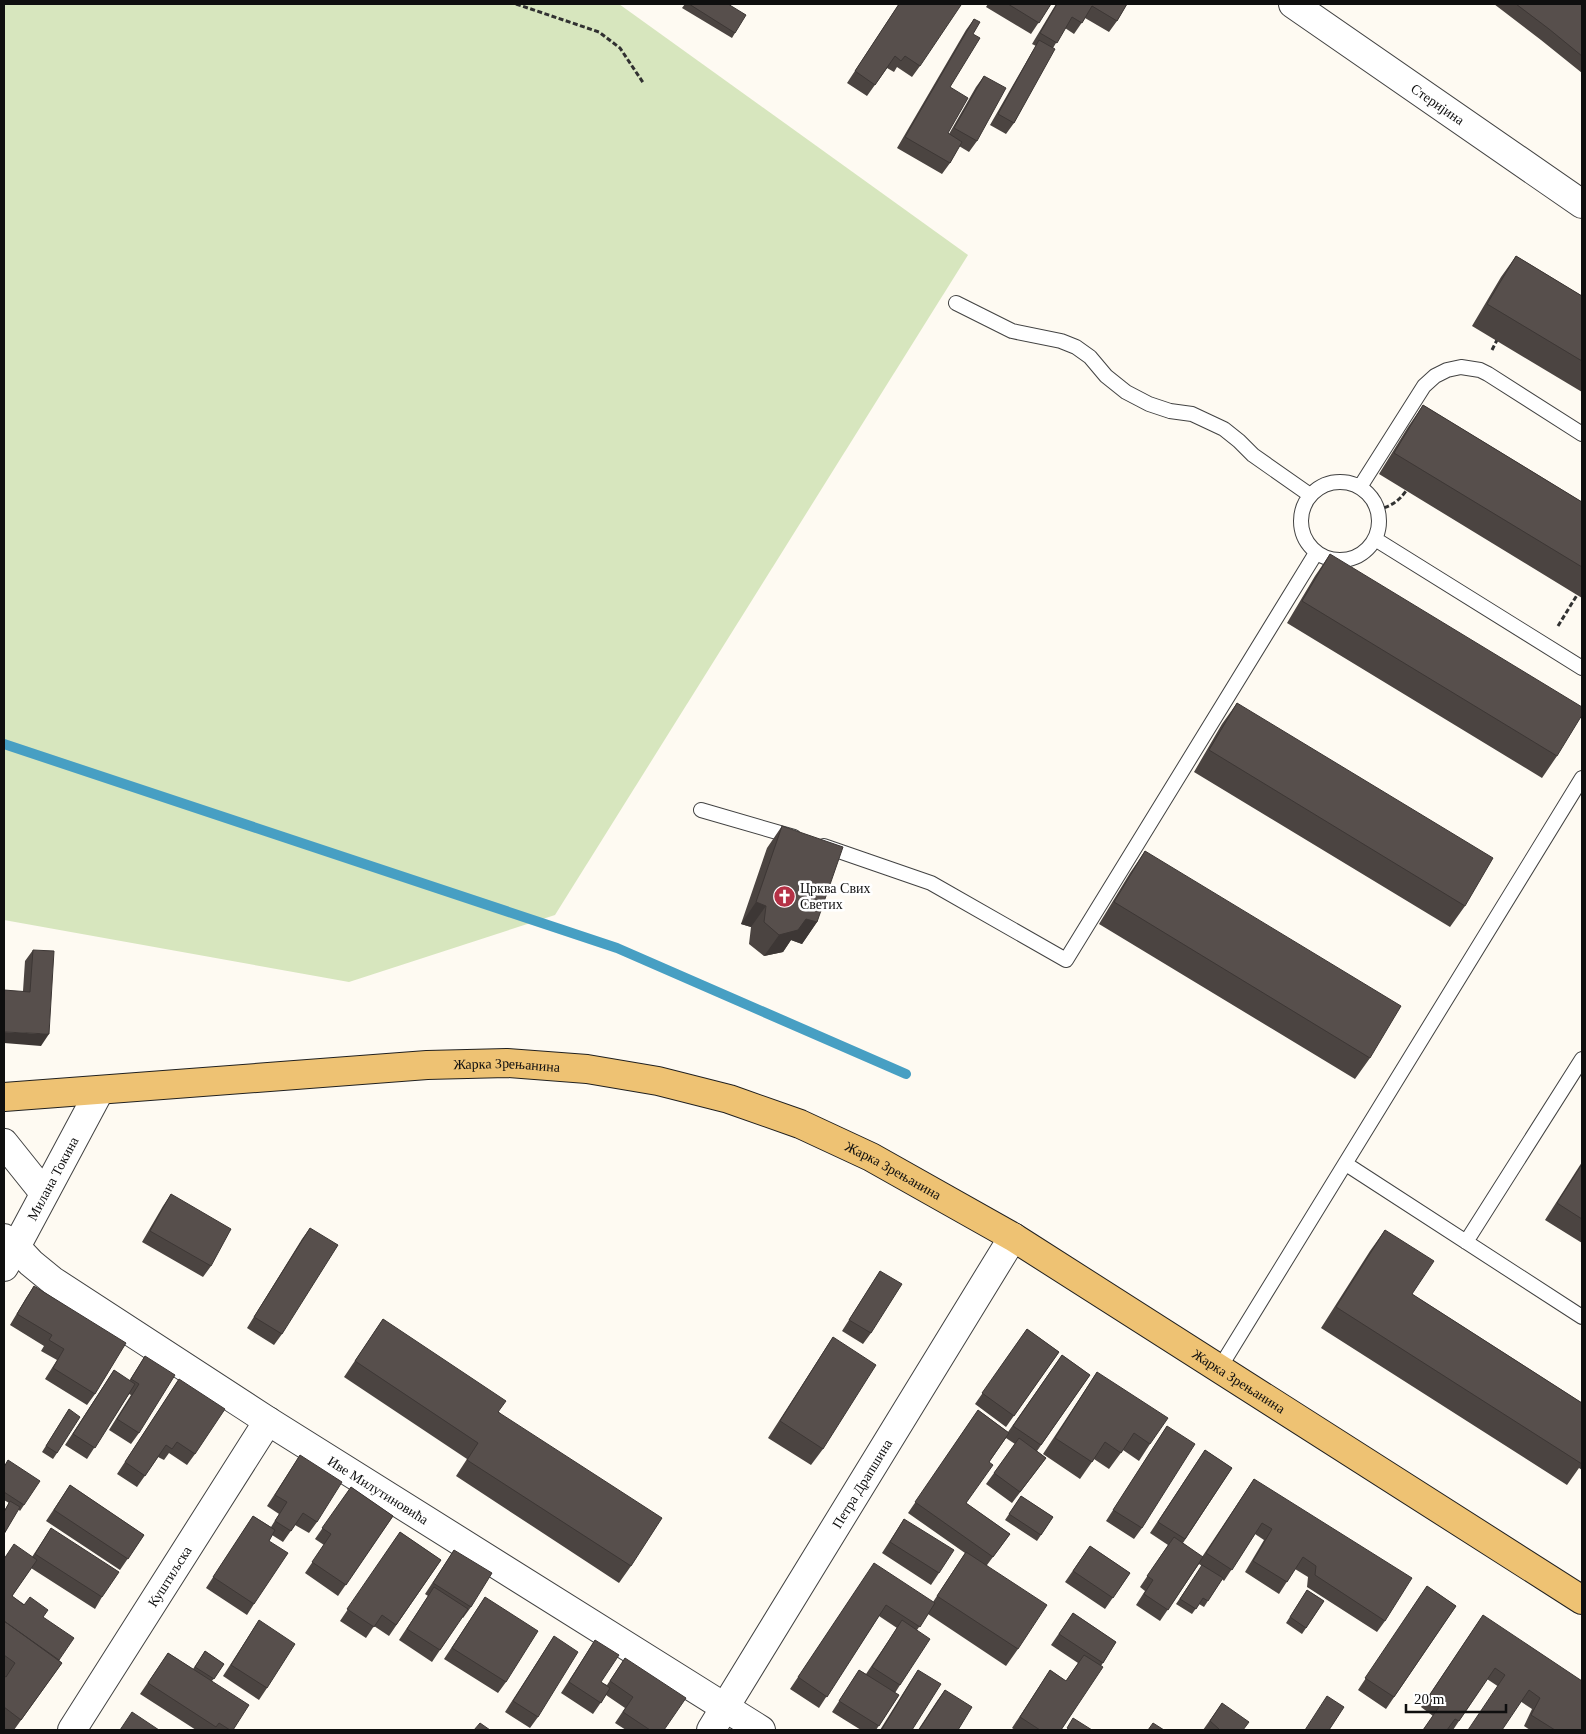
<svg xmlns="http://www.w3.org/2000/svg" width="1586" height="1734" viewBox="0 0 1586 1734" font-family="Georgia,serif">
	<rect width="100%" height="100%" fill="#fefaf2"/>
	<path fill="#d7e6be" d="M4,4H619L968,255L555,915L349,982L4,920Z"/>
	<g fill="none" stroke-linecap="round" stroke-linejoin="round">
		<path stroke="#479fc3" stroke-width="10" d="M4,744L617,948L906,1074"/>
		<defs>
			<path id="lane" d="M956,303L1012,331L1061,341L1076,347L1090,357L1106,376L1126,392L1149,404L1170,411L1192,414L1224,429L1239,441L1253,455L1310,495
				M1301 521a39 39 0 1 1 78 0a39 39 0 1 1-78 0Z
				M1360,487L1424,386L1435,376L1447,370L1461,367L1480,370L1488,374L1582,434
				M1375,539L1582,668
				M701,810L794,837
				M824,846L931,883L1066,960L1316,553
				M1346,1164L1582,1317
				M1466,1242L1582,1059
				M1219,1369L1582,778"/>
			<g id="street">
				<path id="s1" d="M1293,4L1582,204"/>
				<path d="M4,1143L44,1193"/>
				<path id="s2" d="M4,1238L16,1247L31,1263L53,1281L268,1421L761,1730"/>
				<path id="s3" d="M4,1267L16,1247L100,1090"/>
				<path id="s4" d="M72,1730L268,1421"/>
				<path id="s5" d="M711,1730L1013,1237"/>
			</g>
			<g id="primary">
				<path id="s6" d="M4,1097L427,1065L507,1063L587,1069L658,1081L729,1099L800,1124L871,1157L1013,1237L1582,1600"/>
			</g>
		</defs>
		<use href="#lane" stroke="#424242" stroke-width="16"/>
		<use href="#street" stroke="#424242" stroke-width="30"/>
		<use href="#primary" stroke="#202020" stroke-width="30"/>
		<path stroke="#313131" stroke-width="3" stroke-dasharray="5 2.5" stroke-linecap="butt" d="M516,4L599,32L620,48L644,84
			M1492,350L1497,340
			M1377,510C1391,506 1398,502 1406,491
			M1558,626L1577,595"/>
		<use href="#lane" stroke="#fff" stroke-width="14"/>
		<use href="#street" stroke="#fff" stroke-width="28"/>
		<use href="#primary" stroke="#eec273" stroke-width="28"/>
	</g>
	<path fill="#4b4441" d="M685,4H728L735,33L732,38L682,8Z
		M899,4L920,66L912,77L897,67L894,72L887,68L867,96L847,83Z
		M988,4H1051L1031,34L986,7Z
		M1056,4H1127L1117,21L1109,32L1085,18L1074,34L1065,28L1053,48L1014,123L1006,134L990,125L1032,52L1036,46L1032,44Z
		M1494,4H1582V73L1541,40Z
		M974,19L973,34L950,87L948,133L949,134L976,87L984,76L977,141L969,152L959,146L950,163L942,174L897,148L966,30Z
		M1516,256L1582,296V392L1472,326L1501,277Z
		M1423,405L1582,502V598L1379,474L1408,427Z
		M1330,554L1557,756L1542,778L1287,623L1315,576Z
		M1237,703L1465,906L1450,927L1194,772L1222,724Z
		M782,826L817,922L802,944L791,940L783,952L764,956L749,944L751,927L741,924L767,848Z
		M1145,851L1370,1058L1355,1079L1099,924L1130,873Z
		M33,950L41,1046L23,991L25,961Z
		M1582,1162V1243L1545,1220Z
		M171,1194L211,1266L203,1277L142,1242L163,1206Z
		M310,1228L282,1334L274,1345L247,1328L302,1239Z
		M1385,1230L1412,1294L1582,1403V1470L1579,1468L1567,1485L1321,1328L1370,1251Z
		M880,1271L871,1333L863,1344L842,1331Z
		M34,1286L95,1394L87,1405L45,1379L57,1360L41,1351L44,1346L10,1325L26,1298Z
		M383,1319L499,1412L631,1566L619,1583L456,1476L467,1459L344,1377Z
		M1027,1329L1059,1352L1006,1427L975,1404Z
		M833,1337L823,1449L811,1465L768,1438L822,1354Z
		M1062,1355L1090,1375L1037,1451L1046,1458L1012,1503L986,1484L1015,1444L1006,1438L989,1462L966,1503L1010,1534L987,1565L1018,1649L1006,1666L928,1614L917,1630L900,1685L895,1693L899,1695L876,1730H861L832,1712L859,1670L866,1674L897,1628L879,1616L819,1708L790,1689L867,1574L933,1602L965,1553L908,1513L978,1410L1008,1432Z
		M145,1356L139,1433L131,1444L109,1430L131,1395L129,1394L87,1459L65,1445L114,1370L129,1381Z
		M1097,1372L1150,1444L1139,1461L1123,1450L1109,1469L1094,1459L1080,1479L1043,1454Z
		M179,1379L195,1454L187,1465L169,1453L164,1460L158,1457L137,1487L117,1474Z
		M69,1409L57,1453L53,1459L42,1452Z
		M1167,1426L1142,1528L1134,1539L1106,1521Z
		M1205,1450L1232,1468L1183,1543L1202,1557L1254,1479L1385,1621L1377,1632L1307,1587L1308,1577L1295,1569L1279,1594L1245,1572L1264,1540L1255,1534L1224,1581L1222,1579L1204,1607L1199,1604L1192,1614L1176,1604L1202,1566L1199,1564L1160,1621L1136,1605L1145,1591L1140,1587L1168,1545L1150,1533Z
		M300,1455L317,1522L309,1533L295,1525L283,1542L272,1535L269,1541L254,1604L247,1615L206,1588L253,1516L271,1527L279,1514L267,1506Z
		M4,1467L24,1505L20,1511L18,1509L4,1534V1511L9,1503L4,1500Z
		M70,1485L144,1535L120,1570L46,1521Z
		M351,1487L393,1516L338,1596L305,1573L324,1545L315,1539Z
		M1021,1496L1053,1517L1037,1541L1005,1520Z
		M904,1519L939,1573L931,1585L882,1553Z
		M51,1528L102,1597L95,1609L31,1568L12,1596L43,1617L59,1660L62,1663L14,1730H4V1558L32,1557Z
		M400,1532L441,1560L389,1636L374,1626L366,1638L340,1621Z
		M1090,1546L1130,1573L1105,1609L1065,1582Z
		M454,1550L471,1607L463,1618L462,1617L432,1662L399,1640L428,1596L425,1594Z
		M1427,1586L1456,1606L1386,1709L1358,1690Z
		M1307,1590L1324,1601L1302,1634L1286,1623Z
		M485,1597L506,1682L498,1693L444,1659Z
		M1073,1613L1116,1642L1061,1730H1015L1012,1728L1050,1670L1066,1681L1078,1663L1051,1645Z
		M1483,1615L1582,1730H1530L1524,1726L1532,1709L1487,1679L1453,1730H1423L1433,1716L1421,1707Z
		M259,1620L267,1688L259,1700L223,1676Z
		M554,1636L538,1717L530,1728L505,1712Z
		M595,1640L601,1682L607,1685L625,1658L664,1730H626L615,1723L625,1708L606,1695L593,1714L561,1693Z
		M205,1651L224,1664L212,1681L233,1730H196L140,1694L168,1653L193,1669Z
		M918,1670L912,1730H880L910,1682Z
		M945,1690L958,1730H918L937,1701Z
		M1222,1703L1243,1730H1203Z"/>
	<path fill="#3d3735" d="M756,902L766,906L751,927L741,924Z
		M806,919L817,922L802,944L791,940L783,952L764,956L779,935Z
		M4,1032L49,1034L41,1046L4,1043Z"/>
	<path fill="#574f4c" stroke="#3d3735" d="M689,4H728L746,15L735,33Z
		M899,4H958L961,5L920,66L905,56L901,61L895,56L875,85L855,71Z
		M1008,4H1051L1039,23Z
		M1057,4H1127L1117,21L1092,6L1082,23L1072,17L1057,43L1040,33Z
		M1516,4H1582V56L1549,29Z
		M974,19L980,22L973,34L980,38L950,87L968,98L948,133L962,142L950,163L905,137Z
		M1039,40L1055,49L1014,123L998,114Z
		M984,76L1006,88L977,141L954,128Z
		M1516,256L1582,296V361L1487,304Z
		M1423,405L1582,502V567L1394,453Z
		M1330,554L1582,707V715L1557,756L1302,601Z
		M1237,703L1493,858L1465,906L1209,750Z
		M782,826L843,847L817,922L806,919L798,930L779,935L764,922L766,906L756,902Z
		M1145,851L1401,1006L1370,1058L1114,902Z
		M33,950L54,951L49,1034L4,1032V990L30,992Z
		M1582,1164V1219L1557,1203Z
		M171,1194L231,1229L211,1266L150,1231Z
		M310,1228L338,1245L282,1334L254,1317Z
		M1385,1230L1434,1261L1412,1294L1582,1403V1464L1336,1307Z
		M880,1271L902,1284L871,1333L849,1320Z
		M34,1286L126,1343L95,1394L53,1368L64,1349L49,1340L52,1335L17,1314Z
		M383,1319L506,1401L498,1412L662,1518L631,1566L467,1460L478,1443L355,1361Z
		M1027,1329L1059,1352L1014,1416L982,1393Z
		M833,1337L876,1365L823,1449L780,1421Z
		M1062,1355L1090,1375L1041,1445L1013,1426Z
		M145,1356L175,1375L139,1433L117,1419L139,1384L131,1379Z
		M114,1370L135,1384L95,1448L73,1434Z
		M1097,1372L1168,1418L1150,1444L1134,1433L1121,1453L1105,1442L1092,1462L1055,1438Z
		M179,1379L225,1409L195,1454L177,1442L172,1449L166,1445L145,1476L125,1462Z
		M69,1409L80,1417L57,1453L46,1446Z
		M978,1410L1009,1433L989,1462L993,1465L966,1503L1010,1534L993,1557L915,1502Z
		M1167,1426L1195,1444L1142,1528L1113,1510Z
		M1019,1438L1046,1458L1020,1492L994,1473Z
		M1205,1450L1232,1468L1185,1539L1158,1522Z
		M300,1455L342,1482L317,1522L303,1513L291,1531L275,1521L287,1502L275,1495Z
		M8,1460L40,1481L24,1505L4,1492V1467Z
		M1254,1479L1412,1578L1385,1621L1315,1575L1316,1566L1303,1557L1287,1582L1253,1561L1272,1529L1262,1523L1232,1570L1206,1553Z
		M70,1485L144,1535L128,1559L54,1510Z
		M351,1487L393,1516L346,1585L312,1562L331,1534L322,1528Z
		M1021,1496L1053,1517L1041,1535L1009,1514Z
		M10,1501L20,1507L4,1534V1512Z
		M253,1516L275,1530L269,1541L288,1553L254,1604L213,1577Z
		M904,1519L954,1550L939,1573L890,1542Z
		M51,1528L119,1572L102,1597L35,1554Z
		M400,1532L441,1560L396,1625L382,1615L374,1627L347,1609Z
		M1174,1537L1203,1557L1168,1610L1144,1594L1153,1580L1147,1576Z
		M14,1544L37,1560L12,1596L24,1605L30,1597L48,1610L43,1617L74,1638L59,1660L4,1621V1559Z
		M1090,1546L1130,1573L1113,1598L1073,1571Z
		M454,1550L492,1573L471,1607L433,1583Z
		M966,1552L1047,1605L1018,1649L937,1596Z
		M874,1563L935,1603L920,1627L886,1605L827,1697L798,1677Z
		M1202,1565L1223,1578L1208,1601L1203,1598L1196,1609L1180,1599Z
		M1427,1586L1456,1606L1394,1697L1365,1678Z
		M434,1587L468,1609L440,1650L407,1629Z
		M1307,1590L1324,1601L1306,1628L1290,1617Z
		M485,1597L538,1631L506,1682L452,1648Z
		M1073,1613L1116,1642L1103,1663L1059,1634Z
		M1483,1615L1582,1681V1730H1555L1531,1715L1540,1698L1529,1690L1502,1730H1468L1505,1675L1495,1668L1459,1721L1455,1719L1447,1730H1423L1441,1704L1429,1696Z
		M259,1620L295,1644L267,1688L231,1665Z
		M902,1620L930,1639L900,1685L872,1667Z
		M4,1621L62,1663L21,1720L4,1707V1676L6,1677L15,1663L4,1655Z
		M554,1636L578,1652L538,1717L513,1701Z
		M595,1640L619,1655L601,1682L610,1688L601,1703L569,1682Z
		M205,1651L224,1664L214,1679L195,1667Z
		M168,1653L249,1705L233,1730H230L219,1723L216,1727L148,1683Z
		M1084,1655L1103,1667L1061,1730H1040L1020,1717L1050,1670L1066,1681Z
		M625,1658L686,1698L664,1730H650L623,1712L633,1697L610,1681Z
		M859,1670L899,1695L879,1726L839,1701Z
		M918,1670L941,1684L912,1730H885L882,1729Z
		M945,1690L972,1707L958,1730H919Z
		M1327,1696L1344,1707L1329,1730H1305Z
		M1222,1703L1249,1722L1243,1730H1218L1219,1729L1210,1721Z
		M132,1712L159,1730H120Z
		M1073,1718L1092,1730H1070L1067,1728Z
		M480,1723L490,1730H474Z
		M1153,1723L1164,1730H1148Z"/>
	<defs>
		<symbol id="church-disc" viewBox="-11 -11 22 22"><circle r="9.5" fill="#b53246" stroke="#fff"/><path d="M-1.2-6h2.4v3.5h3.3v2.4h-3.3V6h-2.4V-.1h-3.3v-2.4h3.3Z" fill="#fff"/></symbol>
	</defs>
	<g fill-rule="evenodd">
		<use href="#church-disc" x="772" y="884" width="25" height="25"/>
	</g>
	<g text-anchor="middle" stroke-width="5" stroke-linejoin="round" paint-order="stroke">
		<g font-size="14" fill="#0f0f0f" stroke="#fff">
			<text dy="5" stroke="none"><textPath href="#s1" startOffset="176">Стеријина</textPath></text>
			<text dy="5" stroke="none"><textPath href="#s6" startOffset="504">Жарка Зрењанина</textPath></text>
			<text dy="5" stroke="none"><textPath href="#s6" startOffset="909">Жарка Зрењанина</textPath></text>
			<text dy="5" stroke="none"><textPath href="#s3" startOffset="101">Милана Токина</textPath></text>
			<text dy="5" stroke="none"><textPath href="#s6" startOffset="1314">Жарка Зрењанина</textPath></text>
			<text dy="5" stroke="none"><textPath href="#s5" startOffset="289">Петра Драпшина</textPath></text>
			<text dy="5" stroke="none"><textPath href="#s2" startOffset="452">Иве Милутиновића</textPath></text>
			<text dy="5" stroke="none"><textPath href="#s4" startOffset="182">Куштиљска</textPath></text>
		</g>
		<g font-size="14" fill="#0f0f0f" stroke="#fff" text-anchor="start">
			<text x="800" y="893">Црква Свих<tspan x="800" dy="16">Светих</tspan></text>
		</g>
	</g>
	<rect width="1586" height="1734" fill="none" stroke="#0f0f0f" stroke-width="10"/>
	<path d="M1406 1704v8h100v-8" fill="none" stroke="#0f0f0f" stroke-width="2.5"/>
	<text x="1414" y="1704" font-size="15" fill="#0f0f0f" stroke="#ffffff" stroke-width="4" paint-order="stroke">20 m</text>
</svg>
